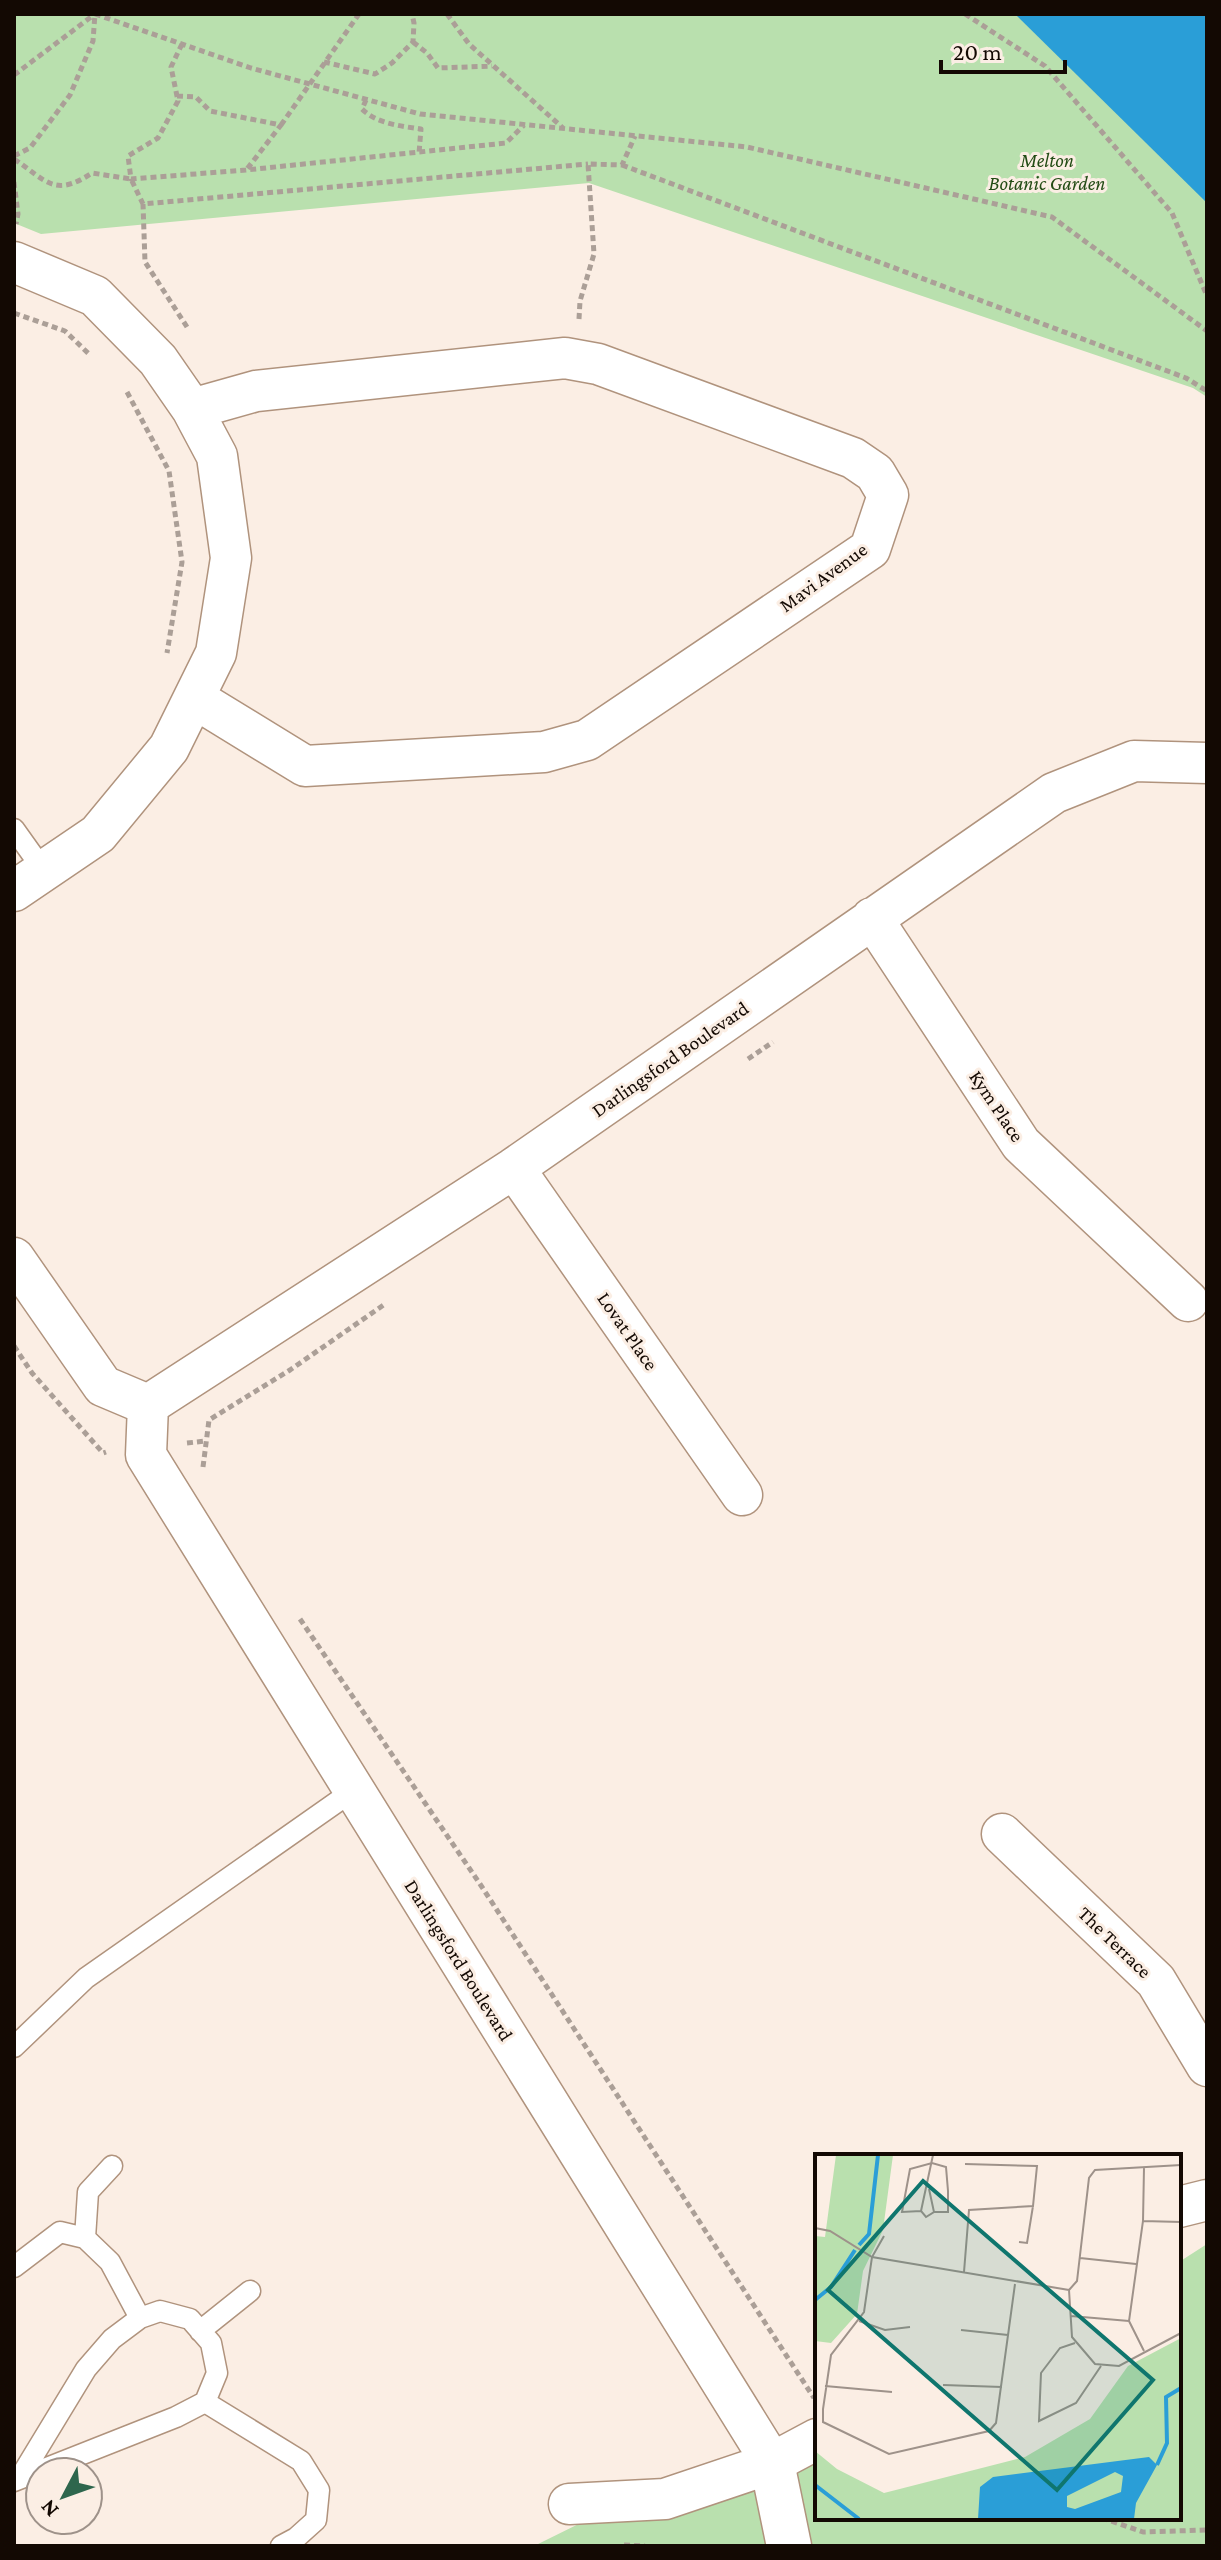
<svg xmlns="http://www.w3.org/2000/svg" width="1221" height="2560" viewBox="0 0 1221 2560" font-family="'Crimson Pro',serif">
	<rect width="100%" height="100%" fill="#fbeee4"/>
	<path fill="#b9e0ae" d="M14,14H1207V397L1193,388L589,183L41,234L14,223Z
		M1207,2244V2546H534L611,2508L817,2461V2518H1179V2262Z"/>
	<path fill="#2a9ed7" d="M1015,14H1207V203Z"/>
	<g fill="none" stroke-linecap="round" stroke-linejoin="round">
		<defs>
			<path id="lane" d="M14,829L44,871
				M14,2047L86,1978L354,1790
				M85,2238L88,2192L112,2166
				M14,2267L60,2232L85,2238L110,2262L140,2318
				M200,2331L250,2291
				M205,2402L301,2461L319,2490L316,2520L296,2538L281,2546
				M14,2481L176,2417L205,2402L217,2373L211,2343L190,2319L160,2311L140,2318L112,2339L86,2369L21,2476"/>
			<path id="street" d="M14,262L95,296L158,360L192,409L217,456L231,558L216,653L169,748L98,834L14,891
				M192,409L256,391L565,358L598,364L853,458L875,473L888,495L870,549L587,740L544,752L305,766L194,698
				M872,918L1021,1144L1188,1301
				M514,1168L742,1495
				M14,1258L103,1386L148,1405L146,1455L772,2463
				M148,1405L514,1168L1054,793L1134,761L1207,763
				M1002,1834L1156,1981L1207,2066
				M1179,2207L1207,2200
				M569,2504L665,2499L772,2463L817,2439"/>
			<path id="secondary" d="M772,2463L789,2546"/>
		</defs>
		<use href="#lane" stroke="#b0937d" stroke-width="23"/>
		<use href="#street" stroke="#b0937d" stroke-width="43"/>
		<use href="#secondary" stroke="#b0937d" stroke-width="47"/>
		<path stroke="#ab9f97" stroke-width="5" stroke-dasharray="6 4" stroke-linecap="butt" d="M95,14L251,68L420,114L747,147L1052,217L1207,331
			M447,14L469,44L563,128
			M965,14L1045,66L1172,213L1207,296
			M413,42L427,53L438,68L492,66
			M182,44L171,67L178,101L158,138L128,156L131,179L246,170L506,143L524,125
			M324,62L375,74L392,63L413,42L414,23L412,14
			M14,75L95,14
			M177,96L196,97L210,111L281,125L247,169
			M366,100L362,109C377,124 401,126 421,129L419,153
			M281,125L359,14
			M14,156L30,148L70,95L93,41L95,14
			M14,159C47,181 54,198 92,173L131,179L143,204
			M622,165L1186,378L1207,391
			M14,182L18,214L16,224
			M14,313L65,331L89,354
			M579,319L580,301L594,254L588,164L622,165L635,136
			M187,327L145,262L143,204L588,164
			M127,392L169,471L182,562L167,653
			M748,1059L773,1042
			M14,1346L32,1373L103,1453L106,1452
			M187,1443L206,1441
			M203,1467L209,1420L290,1370L385,1304
			M300,1619L480,1884L814,2398
			M1102,2518L1143,2532L1207,2530
			M624,2545L645,2546"/>
		<use href="#lane" stroke="#fff" stroke-width="20"/>
		<use href="#street" stroke="#fff" stroke-width="40"/>
		<use href="#secondary" stroke="#fff" stroke-width="44"/>
	</g>
	<g text-anchor="middle" stroke-width="6" stroke-linejoin="round" paint-order="stroke">
		<g font-size="20" font-style="italic" fill="#234c15" stroke="#fbeee4">
			<text x="1047" y="167">Melton<tspan x="1047" dy="23">Botanic Garden</tspan></text>
		</g>
		<g font-size="20" fill="#130903" stroke="#fbeee4">
			<text transform="translate(823 577) rotate(-36)" y="7">Mavi Avenue</text>
			<text transform="translate(670 1059) rotate(-35)" y="7">Darlingsford Boulevard</text>
			<text transform="translate(997 1106) rotate(56)" y="7">Kym Place</text>
			<text transform="translate(628 1331) rotate(55)" y="7">Lovat Place</text>
			<text transform="translate(1115 1942) rotate(44)" y="7">The Terrace</text>
			<text transform="translate(459 1960) rotate(58)" y="7">Darlingsford Boulevard</text>
		</g>
	</g>
	<g transform="translate(815 2154)">
		<rect width="366" height="366" fill="#fbeee4"/>
		<path d="M21,1H78L68,76L48,117L42,160L16,189L0,187V82L10,83ZM366,184V365H0V297L22,315L69,339L210,303L275,265L313,212Z" fill="#b9e0ae"/>
		<path d="M334,303L342,311L321,349L319,365H163L165,333L178,323ZM300,318L308,322L306,338L260,355L252,353V342Z" fill="#2a9ed7" fill-rule="evenodd"/>
		<path fill="none" stroke="#2a9ed7" stroke-width="4" d="M44,91L54,80L63,1M0,146L16,133L40,96M342,311L352,289L351,243L366,234M0,331L44,365"/>
		<path fill="none" stroke="#9e928a" stroke-width="2" d="M114,35L119,58L111,63L106,57L118,1M106,57L87,58L95,15L117,9L131,13L133,37V58H119M328,67L366,68M0,74L15,77L57,103L254,136M69,82L57,103L49,158L16,201L8,255V268L74,300L174,277L181,269L200,130M204,88L212,89L218,52M265,104L321,110M149,118L154,56L218,52L222,12L150,10M254,136L262,127L274,24L280,16L366,11M254,136L257,183L280,210L304,212L366,179M256,162L314,167M44,167L70,176L95,173M146,176L193,181M260,189L245,194L226,219L224,267L261,249L286,212M329,197L314,167L328,67L329,14M128,231L187,233M10,232L77,238"/>
		<path fill="#0f766e" fill-opacity="0.15" stroke="#0f766e" stroke-width="4" d="M108,27L338,226L242,336L13,136Z"/>
		<rect width="366" height="366" fill="none" stroke="#130903" stroke-width="4"/>
	</g>
	<rect width="1221" height="2560" fill="none" stroke="#130903" stroke-width="32"/>
	<g transform="translate(64 2496) rotate(229)"><circle r="38" fill="#fbeee4" stroke="#9e928a" stroke-width="2"/>
	<path d="M0-6L14 30L0 20L-14 30Z" fill="#2e664d"/>
	<text y="-12" font-size="22" font-weight="bold" text-anchor="middle" fill="#130903">N</text>
	</g>
	<path d="M941 60v12h124v-12" fill="none" stroke="#130903" stroke-width="4"/>
	<text x="953" y="60" font-size="24" fill="#130903" stroke="#fbeee4" stroke-width="6" paint-order="stroke">20 m</text>
</svg>
